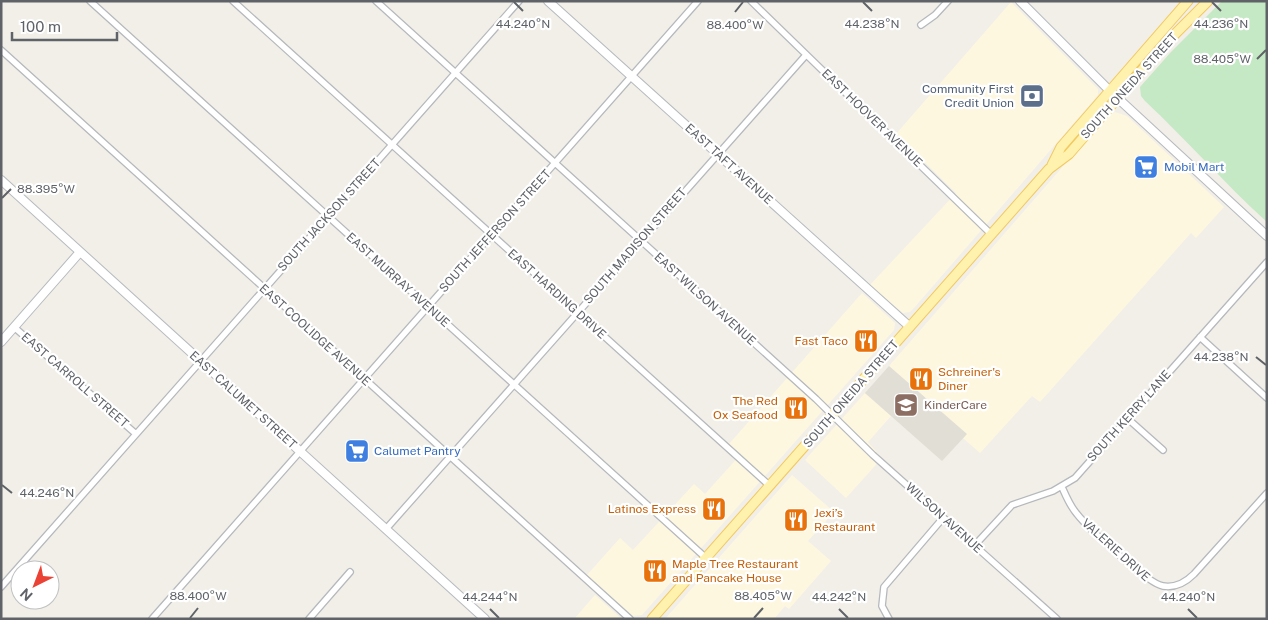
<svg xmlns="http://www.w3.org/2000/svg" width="1268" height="620" viewBox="0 0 1268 620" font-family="'Public Sans',sans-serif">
	<rect width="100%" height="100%" fill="#f1efe8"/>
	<path fill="#fef7e0" d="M1011,2L1098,89V95L914,308L910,312L903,313L870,285L956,193L896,134Z
		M1115,112L1127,116L1224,207L1196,238L1191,233L1040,402L1032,396L980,453L963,438L966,434L889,366L1107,116Z
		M862,293L895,323L894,330L642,615L633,616L587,575L620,538L633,550L694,484L705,494L741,454L729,444Z
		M865,393L891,416L868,442L882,458L846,498L805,460Z
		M792,475L834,512L808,541L831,561L789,609L785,606L774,619H665Z
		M595,595L622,619H574Z"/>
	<path fill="#e1ded6" d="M889,366L967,434L942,461L865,393Z"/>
	<path fill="#c5e8c5" d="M1222,1H1267V222C1224,183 1187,140 1145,101L1141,96L1140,87L1171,52Z"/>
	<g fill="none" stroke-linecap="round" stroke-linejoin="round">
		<defs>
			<path id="street" d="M90,1L706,558
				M233,1L770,486
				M376,1L816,399L873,455L1057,619
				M751,1L992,235
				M921,25L935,15L948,1
				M1,50L630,619
				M14,327L136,434
				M1200,337L1267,398
				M1127,418L1163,450
				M1062,487C1066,496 1070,506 1077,514C1088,528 1148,584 1163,586C1175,588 1186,582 1194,574L1267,493
				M386,529L806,55
				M975,545L1012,505L1053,491L1075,478L1267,262
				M1,587L519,1
				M152,619L698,1
				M309,619L350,572
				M889,619L882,606L884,587L943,518"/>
			<path id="secondary" d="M548,1L910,327
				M1020,1L1110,91L1267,236
				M1,180L485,619
				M1,342L80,252"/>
			<path id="primary" d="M1052,165L1061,147L1188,1
				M652,619L1049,169L1069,154L1164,45L1208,1"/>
		</defs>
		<use href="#street" stroke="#b5b8bc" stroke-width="8"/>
		<use href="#secondary" stroke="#b6babf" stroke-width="10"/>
		<use href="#primary" stroke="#f2c960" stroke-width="11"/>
		<use href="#street" stroke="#fff" stroke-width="5.5"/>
		<use href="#secondary" stroke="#fff" stroke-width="8"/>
		<use href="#primary" stroke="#fff2af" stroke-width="9"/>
	</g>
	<path fill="none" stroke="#5f6368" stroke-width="2" d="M514,2L523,11M863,2L872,11M1212,2L1221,11M735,12L743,2M1257,59L1266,50M2,198L11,189M1256,357L1266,365M2,485L12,493M490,609L499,618M839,609L848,618M1188,609L1197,618M190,618L198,608M754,618L763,608"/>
	<defs>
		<symbol id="bank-square" viewBox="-11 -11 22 22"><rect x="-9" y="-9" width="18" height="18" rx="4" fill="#5c6f8a" stroke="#fff"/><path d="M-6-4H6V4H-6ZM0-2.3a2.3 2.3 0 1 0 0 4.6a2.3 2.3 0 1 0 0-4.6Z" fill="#fff"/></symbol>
		<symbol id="supermarket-square" viewBox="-11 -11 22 22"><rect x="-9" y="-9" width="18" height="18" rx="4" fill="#3f7fe0" stroke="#fff"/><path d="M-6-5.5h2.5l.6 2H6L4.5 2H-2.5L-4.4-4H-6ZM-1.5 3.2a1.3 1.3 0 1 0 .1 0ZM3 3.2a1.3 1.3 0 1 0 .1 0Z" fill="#fff"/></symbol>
		<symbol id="restaurant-square" viewBox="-11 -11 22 22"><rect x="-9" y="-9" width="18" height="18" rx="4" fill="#e8710a" stroke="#fff"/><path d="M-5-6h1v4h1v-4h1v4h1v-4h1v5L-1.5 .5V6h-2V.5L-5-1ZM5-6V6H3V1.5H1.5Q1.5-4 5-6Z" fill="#fff"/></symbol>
		<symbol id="school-square" viewBox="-11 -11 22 22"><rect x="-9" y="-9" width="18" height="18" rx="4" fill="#8d6e63" stroke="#fff"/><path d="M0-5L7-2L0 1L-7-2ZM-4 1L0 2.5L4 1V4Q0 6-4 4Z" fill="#fff"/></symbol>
	</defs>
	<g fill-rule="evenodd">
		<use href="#bank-square" x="1018" y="82" width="28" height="28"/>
		<use href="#supermarket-square" x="1132" y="153" width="28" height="28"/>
		<use href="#restaurant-square" x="852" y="327" width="28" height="28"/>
		<use href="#restaurant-square" x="907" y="365" width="28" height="28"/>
		<use href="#school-square" x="892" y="391" width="28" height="28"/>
		<use href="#restaurant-square" x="782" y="394" width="28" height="28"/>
		<use href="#supermarket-square" x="343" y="437" width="28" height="28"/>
		<use href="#restaurant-square" x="700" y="495" width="28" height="28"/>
		<use href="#restaurant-square" x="782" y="506" width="28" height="28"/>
		<use href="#restaurant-square" x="641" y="557" width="28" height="28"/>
	</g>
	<g text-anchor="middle" stroke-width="4.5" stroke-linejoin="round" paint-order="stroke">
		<g font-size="12" fill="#5f6368" stroke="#fff">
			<text transform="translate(1129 86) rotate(-48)" y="4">SOUTH ONEIDA STREET</text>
			<text transform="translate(872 118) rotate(44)" y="4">EAST HOOVER AVENUE</text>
			<text transform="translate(729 164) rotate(42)" y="4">EAST TAFT AVENUE</text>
			<text transform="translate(329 215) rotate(-48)" y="4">SOUTH JACKSON STREET</text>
			<text transform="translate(495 231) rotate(-48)" y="4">SOUTH JEFFERSON STREET</text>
			<text transform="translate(635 246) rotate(-49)" y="4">SOUTH MADISON STREET</text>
			<text transform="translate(398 280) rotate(42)" y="4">EAST MURRAY AVENUE</text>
			<text transform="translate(557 294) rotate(42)" y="4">EAST HARDING DRIVE</text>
			<text transform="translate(705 299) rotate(42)" y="4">EAST WILSON AVENUE</text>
			<text transform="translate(315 335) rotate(42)" y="4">EAST COOLIDGE AVENUE</text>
			<text transform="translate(75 380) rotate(41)" y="4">EAST CARROLL STREET</text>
			<text transform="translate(851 394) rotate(-49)" y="4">SOUTH ONEIDA STREET</text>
			<text transform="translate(243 400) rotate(42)" y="4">EAST CALUMET STREET</text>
			<text transform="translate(1129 416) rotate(-48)" y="4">SOUTH KERRY LANE</text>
			<text transform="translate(944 518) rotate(42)" y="4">WILSON AVENUE</text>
			<text transform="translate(1116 550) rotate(42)" y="4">VALERIE DRIVE</text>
		</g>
		<g font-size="12" fill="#4e5e75" stroke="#fff" text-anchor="end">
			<text x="1014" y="93">Community First<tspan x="1014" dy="14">Credit Union</tspan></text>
		</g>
		<g font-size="12" fill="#366cbe" stroke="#fff" text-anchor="start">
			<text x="1164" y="171">Mobil Mart</text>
			<text x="374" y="455">Calumet Pantry</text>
		</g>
		<g font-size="12" fill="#c56008" stroke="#fff" text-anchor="end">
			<text x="848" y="345">Fast Taco</text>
			<text x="938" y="376" text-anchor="start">Schreiner's<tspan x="938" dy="14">Diner</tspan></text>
			<text x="778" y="405">The Red<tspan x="778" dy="14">Ox Seafood</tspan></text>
			<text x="696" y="513">Latinos Express</text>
			<text x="814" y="517" text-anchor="start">Jexi’s<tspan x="814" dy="14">Restaurant</tspan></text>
			<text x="672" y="568" text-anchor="start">Maple Tree Restaurant<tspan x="672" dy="14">and Pancake House</tspan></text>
		</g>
		<g font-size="12" fill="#785e54" stroke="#fff" text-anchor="start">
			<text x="924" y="409">KinderCare</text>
		</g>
	</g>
	<g font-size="12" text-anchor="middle" fill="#5f6368" stroke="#fff" stroke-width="4.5" stroke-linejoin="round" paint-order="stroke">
		<text x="1221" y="28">44.236°N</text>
		<text x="523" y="28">44.240°N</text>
		<text x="872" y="28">44.238°N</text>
		<text x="735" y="29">88.400°W</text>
		<text x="1222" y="63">88.405°W</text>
		<text x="46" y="193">88.395°W</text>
		<text x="1221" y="361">44.238°N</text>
		<text x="47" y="497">44.246°N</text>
		<text x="198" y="600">88.400°W</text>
		<text x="763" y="600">88.405°W</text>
		<text x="490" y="601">44.244°N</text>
		<text x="839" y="601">44.242°N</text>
		<text x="1188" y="601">44.240°N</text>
	</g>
	<rect width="1268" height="620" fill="none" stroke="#5f6368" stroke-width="5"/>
	<g transform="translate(35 585) rotate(222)"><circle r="24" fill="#ffffff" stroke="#bfc1c3"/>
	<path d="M0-4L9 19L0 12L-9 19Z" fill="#ea4335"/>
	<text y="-8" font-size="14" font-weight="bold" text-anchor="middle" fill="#5f6368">N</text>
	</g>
	<path d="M12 32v8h105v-8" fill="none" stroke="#5f6368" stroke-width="2.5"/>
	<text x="20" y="32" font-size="15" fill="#5f6368" stroke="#ffffff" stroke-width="4" paint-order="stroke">100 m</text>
</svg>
